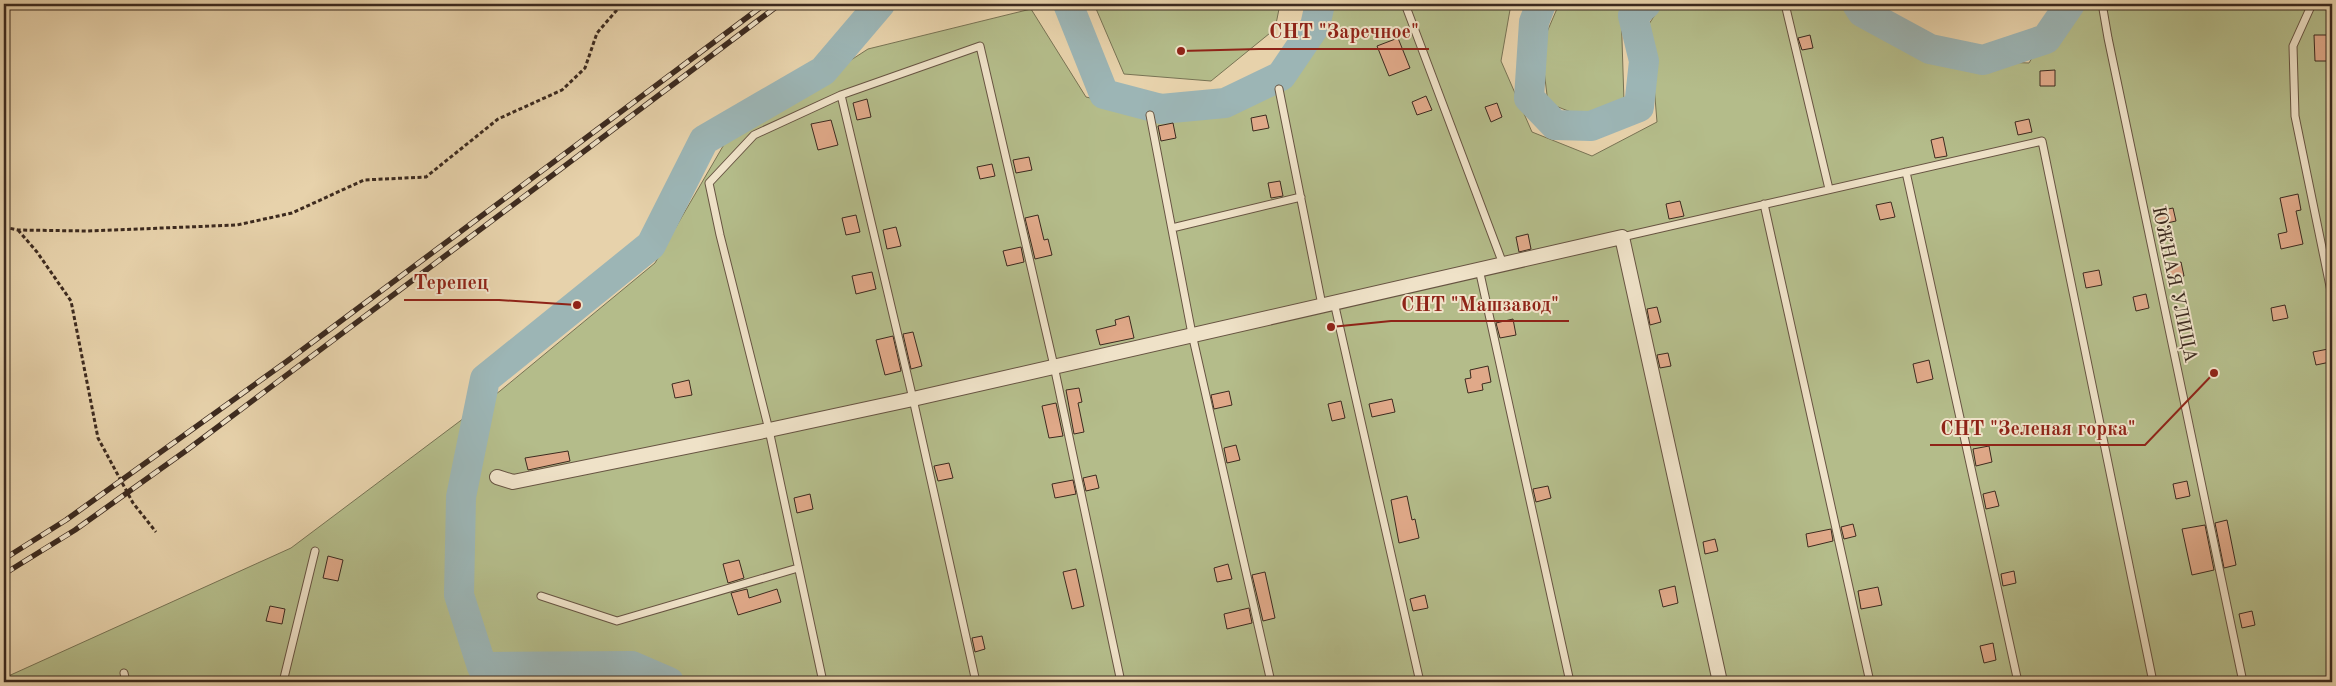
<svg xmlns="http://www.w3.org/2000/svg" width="2336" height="686" viewBox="0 0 2336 686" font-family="'Old Standard TT',serif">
	<rect width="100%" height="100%" fill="#e7d2ab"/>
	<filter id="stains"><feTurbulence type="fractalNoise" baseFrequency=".004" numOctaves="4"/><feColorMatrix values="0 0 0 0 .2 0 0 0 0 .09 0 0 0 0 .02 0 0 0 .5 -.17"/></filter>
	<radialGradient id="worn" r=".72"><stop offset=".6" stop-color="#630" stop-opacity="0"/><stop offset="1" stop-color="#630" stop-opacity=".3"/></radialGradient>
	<path fill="#b4bc8a" stroke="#787354" d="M1094,4H1280L1275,29L1211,81L1124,74Z
		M1328,4H1511L1501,61L1532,132L1592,156L1657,122L1649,24L1662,4H1845L1850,17L1941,60L2029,63L2064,4H2332V682H4V678L291,548L500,391L655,263L726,141L868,49L1031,9L1086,97L1155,113L1225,116L1271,93L1323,27Z
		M1559,4H1626L1621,9L1624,102L1586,118L1548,103L1541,46Z"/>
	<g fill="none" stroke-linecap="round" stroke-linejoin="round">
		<path stroke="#9cb5b5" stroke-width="30" d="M1068,4L1104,94L1161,109L1225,103L1281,76L1315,26L1320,4
			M1541,4L1534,22L1529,98L1555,125L1591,126L1639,107L1644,61L1633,16L1646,4
			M1857,4L1862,12L1930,49L1983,60L2046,39L2070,4
			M669,682L632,666L482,667L459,595L461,497L485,379L651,245L704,140L823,71L880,4"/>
	</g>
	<path fill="#e0a989" stroke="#3c2a1f" d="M1810,35L1813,48L1802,50L1798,38Z
		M2314,35H2330L2331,61H2315Z
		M1398,38L1410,68L1389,76L1377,46Z
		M2055,70V86H2040V71Z
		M1426,96L1432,110L1417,115L1412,102Z
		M867,99L871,117L857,120L853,103Z
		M1497,103L1502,117L1491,122L1485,107Z
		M1266,115L1269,128L1253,131L1251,118Z
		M2029,119L2032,132L2018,135L2015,122Z
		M831,120L838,145L818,150L811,124Z
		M1173,123L1176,138L1161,141L1158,126Z
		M1943,137L1947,156L1935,158L1931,140Z
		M1029,157L1032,170L1016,173L1013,160Z
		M992,164L995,176L980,179L977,167Z
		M1280,181L1283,196L1271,198L1268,183Z
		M2298,194L2301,210L2296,211L2303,244L2281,249L2278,234L2287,232L2280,198Z
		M1680,201L1684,216L1669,219L1666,204Z
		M1891,202L1895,217L1880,220L1876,205Z
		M2173,208L2176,221L2158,225L2155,212Z
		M856,215L860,232L846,235L842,218Z
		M1038,215L1044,240L1048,239L1052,255L1035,259L1025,218Z
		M896,227L901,246L887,249L883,230Z
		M1528,234L1531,249L1519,252L1516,237Z
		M1021,247L1024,262L1007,266L1003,251Z
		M2181,262L2184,276L2167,279L2165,266Z
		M2099,270L2102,285L2086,288L2083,273Z
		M872,272L876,289L856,294L852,276Z
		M2146,294L2149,308L2136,311L2133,297Z
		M2285,305L2288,318L2273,321L2271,308Z
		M1657,307L1661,322L1650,325L1647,309Z
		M1129,316L1134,338L1100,345L1096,330L1116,325L1115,320Z
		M1513,319L1516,335L1500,338L1496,323Z
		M913,332L922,366L911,369L903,334Z
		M893,336L901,371L885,375L876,340Z
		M2328,349L2330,362L2316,365L2313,352Z
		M1668,353L1671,366L1660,368L1657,355Z
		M1929,360L1933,379L1917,383L1913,364Z
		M1488,366L1491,382L1482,384L1483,390L1468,393L1465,379L1471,378L1470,370Z
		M689,380L692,395L675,398L672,384Z
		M1079,388L1082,402L1078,403L1084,432L1074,434L1066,390Z
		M1229,391L1232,405L1214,409L1211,395Z
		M1392,399L1395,412L1372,417L1369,404Z
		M1341,401L1345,418L1332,421L1328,404Z
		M1056,403L1063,436L1049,438L1042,406Z
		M1236,445L1240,460L1227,463L1224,448Z
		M1989,446L1992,462L1976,466L1973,449Z
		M568,451L570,461L528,470L525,458Z
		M949,463L953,478L938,481L934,466Z
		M1096,475L1099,488L1086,491L1083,478Z
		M1073,480L1076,494L1055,498L1052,484Z
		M2187,481L2190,496L2176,499L2173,484Z
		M1548,486L1551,498L1536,502L1533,489Z
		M1995,491L1999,506L1986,509L1983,494Z
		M810,494L813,509L797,513L794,498Z
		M1407,496L1412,520L1415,519L1419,538L1399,543L1391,500Z
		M2227,520L2236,565L2224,568L2215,523Z
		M1853,524L1856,536L1844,539L1841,527Z
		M2205,525L2214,570L2192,575L2182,529Z
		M1831,529L1833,541L1808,547L1806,534Z
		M1715,539L1718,551L1705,554L1703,542Z
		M328,556L343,560L338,581L323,578Z
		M739,560L744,578L728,583L723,564Z
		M1228,564L1232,579L1217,582L1214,568Z
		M1076,569L1084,606L1072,609L1063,572Z
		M2014,571L2016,583L2003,586L2001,574Z
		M1265,572L1275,618L1263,621L1252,575Z
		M1675,586L1678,603L1663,607L1659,590Z
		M1878,587L1882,605L1861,609L1858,591Z
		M747,589L749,598L777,589L781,602L738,615L731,593Z
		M1425,595L1428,608L1413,611L1410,599Z
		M270,606L285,609L282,624L266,621Z
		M1249,608L1252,623L1227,629L1224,614Z
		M2252,611L2255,625L2242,628L2239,614Z
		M982,636L985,649L975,652L972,638Z
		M1993,643L1996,660L1984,663L1980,646Z"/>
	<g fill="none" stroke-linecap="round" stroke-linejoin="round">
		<defs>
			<path id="service" d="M1405,4L1503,264
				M1785,4L1829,189
				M2107,4L2103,9L2108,38L2243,682
				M2312,4L2293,46L2295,116L2332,296
				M1279,89L1322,305
				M841,95L913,399L976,682
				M1150,115L1192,334L1271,682
				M1906,172L2018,682
				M1764,204L1870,682
				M1172,228L1301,197
				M1622,237L2042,141L2153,682
				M1479,269L1570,682
				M1334,302L1420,682
				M541,596L617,621L798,568
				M124,673L126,682
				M283,682L315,551
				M823,682L769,430L720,235L709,183L754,135L841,95L980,46L1054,366L1121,682"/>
			<path id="minor" d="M497,477L513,482L769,430L913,399L1622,237L1720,682"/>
		</defs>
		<use href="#service" stroke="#675442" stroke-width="9"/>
		<use href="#minor" stroke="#675442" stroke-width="16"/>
		<path stroke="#3c2a1f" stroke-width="3" stroke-dasharray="4 2.5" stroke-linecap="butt" d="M4,227L18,230L88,231L237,225L292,213L364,180L426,177L498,119L562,90L585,68L597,33L622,4
			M18,230L37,252L71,301L98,438L133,503L156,532"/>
		<use href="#service" stroke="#efe2c8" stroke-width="7"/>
		<use href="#minor" stroke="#efe2c8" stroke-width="14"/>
		<defs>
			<path id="rail" d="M4,559L66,520L286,362L765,4
				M4,574L75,530L187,450L780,4"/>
		</defs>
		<use href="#rail" stroke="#3c2a1f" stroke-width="5.5"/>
		<use href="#rail" stroke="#efe2c8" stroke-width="4" stroke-dasharray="11" stroke-linecap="butt"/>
	</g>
	<g text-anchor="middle" stroke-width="4" stroke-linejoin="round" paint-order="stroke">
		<g font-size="19" fill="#3c2a1f" stroke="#efe2c8">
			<text transform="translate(2176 284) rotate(78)" y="7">ЮЖНАЯ УЛИЦА</text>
		</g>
	</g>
	<path fill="none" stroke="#8f2418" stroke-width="2" d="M1181 51L1259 49H1429M577 305L499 300H404M1331 327L1391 321H1569M2214 373L2145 445H1930"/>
	<g fill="#8f2418" stroke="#efe2c8" stroke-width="2">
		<circle cx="1181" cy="51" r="5"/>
		<circle cx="577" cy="305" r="5"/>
		<circle cx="1331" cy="327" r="5"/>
		<circle cx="2214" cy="373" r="5"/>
	</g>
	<g font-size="20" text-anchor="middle" font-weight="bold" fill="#8f2418" stroke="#efe2c8" stroke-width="4" stroke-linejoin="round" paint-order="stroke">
		<text x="1344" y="38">СНТ "Заречное"</text>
		<text x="451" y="289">Терепец</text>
		<text x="1480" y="311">СНТ "Машзавод"</text>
		<text x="2038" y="435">СНТ "Зеленая горка"</text>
	</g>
	<rect width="2336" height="686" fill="none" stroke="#e7d2ab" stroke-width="20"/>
	<rect x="5" y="5" width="2326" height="676" fill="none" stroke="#3c2a1f" stroke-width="2.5"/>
	<rect x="10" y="10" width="2316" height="666" fill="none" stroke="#3c2a1f"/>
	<rect width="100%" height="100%" filter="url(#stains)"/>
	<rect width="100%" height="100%" fill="url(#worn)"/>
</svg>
